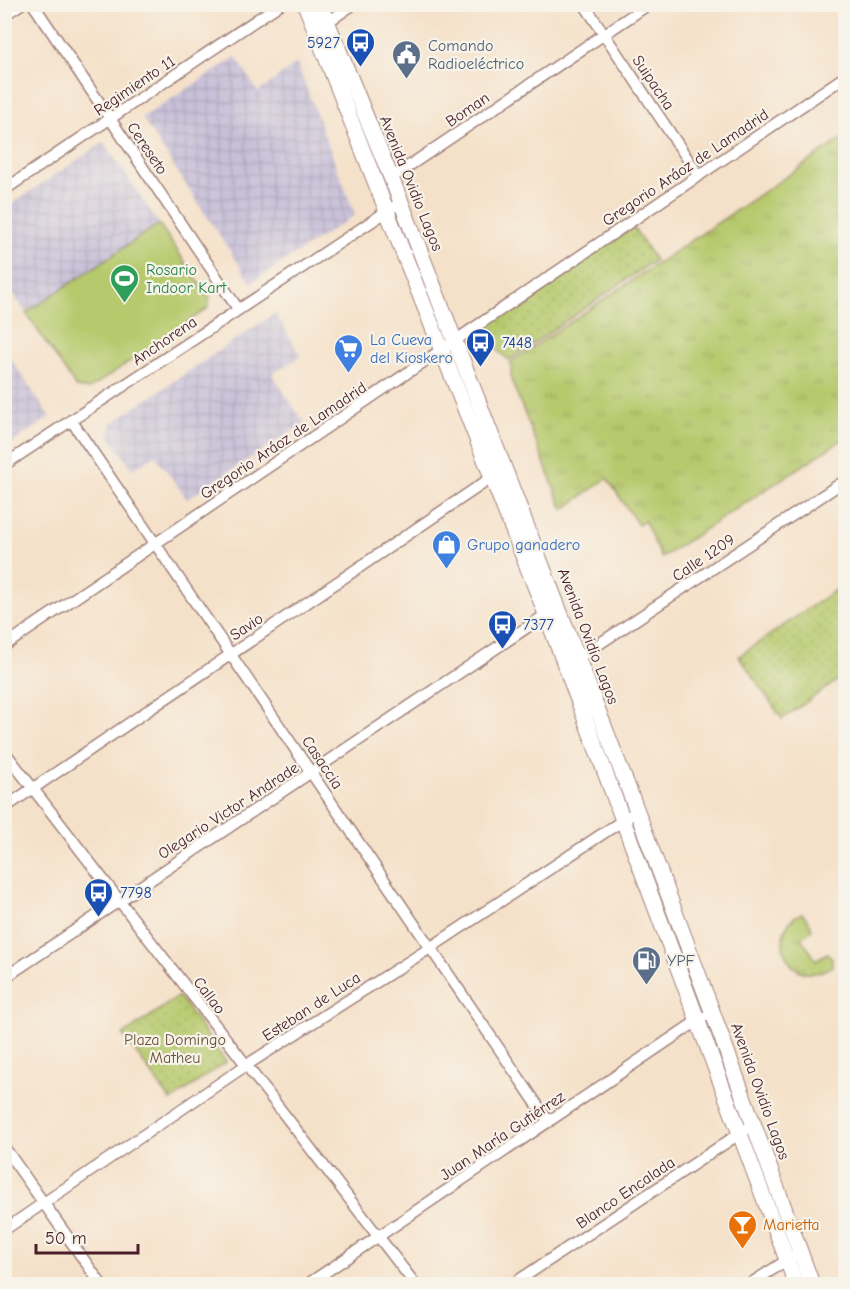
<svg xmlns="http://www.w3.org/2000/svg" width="850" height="1289" viewBox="0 0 850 1289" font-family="'Comic Neue',sans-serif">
	<defs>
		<pattern id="industrial-grid" width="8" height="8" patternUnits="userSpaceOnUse" patternTransform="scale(1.5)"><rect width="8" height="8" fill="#c8c0d8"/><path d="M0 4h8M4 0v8" fill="none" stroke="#ada5ba"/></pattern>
		<pattern id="grass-tufts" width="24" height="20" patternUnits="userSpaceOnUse" patternTransform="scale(1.5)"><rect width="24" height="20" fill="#b6c96c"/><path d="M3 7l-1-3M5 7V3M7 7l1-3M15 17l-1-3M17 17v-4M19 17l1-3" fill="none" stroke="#9eac5e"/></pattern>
		<pattern id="park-dots" width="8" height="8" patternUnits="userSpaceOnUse" patternTransform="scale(1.5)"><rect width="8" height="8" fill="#b6c96c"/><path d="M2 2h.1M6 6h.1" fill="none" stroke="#9eac5e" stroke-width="1.8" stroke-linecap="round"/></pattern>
	</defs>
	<rect width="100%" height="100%" fill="#f7f3e8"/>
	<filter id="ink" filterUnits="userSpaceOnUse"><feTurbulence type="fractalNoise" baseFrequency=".0167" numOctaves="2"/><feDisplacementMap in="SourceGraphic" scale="12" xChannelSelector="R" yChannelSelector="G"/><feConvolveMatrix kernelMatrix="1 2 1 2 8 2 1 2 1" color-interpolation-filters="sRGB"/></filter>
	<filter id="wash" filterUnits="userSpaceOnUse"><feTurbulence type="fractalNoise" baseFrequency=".008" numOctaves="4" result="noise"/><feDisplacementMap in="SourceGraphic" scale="24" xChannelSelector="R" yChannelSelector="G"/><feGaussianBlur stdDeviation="1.35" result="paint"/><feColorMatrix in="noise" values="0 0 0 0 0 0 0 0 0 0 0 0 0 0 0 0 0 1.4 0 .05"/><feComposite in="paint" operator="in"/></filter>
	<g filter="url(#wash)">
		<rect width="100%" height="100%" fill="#f5e1c9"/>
		<path fill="url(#industrial-grid)" d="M236,57L258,92L297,63L355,215L251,283L142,118Z
			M104,142L159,224L26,313L5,281L4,209Z
			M275,313L301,356L272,374L304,423L187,499L155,455L133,469L109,436L112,423Z
			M4,349L50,417L5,448H4Z"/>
		<path fill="url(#grass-tufts)" stroke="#80744c" stroke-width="1.5" d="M845,137V438L661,558L645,521L638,525L607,478L563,510L511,379V362Z
			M802,913L810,923L812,930L801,938L816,960L827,953L832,958V966C789,995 763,929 802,913Z"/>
		<path fill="url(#park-dots)" stroke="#80744c" stroke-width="1.5" d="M633,227L655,260L509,360L497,350L485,335L487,326Z
			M841,586L845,593V675L782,719L739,656Z
			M179,996L226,1062L171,1101L123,1035Z"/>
		<path fill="#b6c96c" stroke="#80744c" stroke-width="1.5" d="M159,224L210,299L208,308L89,389L76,387L26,313Z"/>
	</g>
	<g filter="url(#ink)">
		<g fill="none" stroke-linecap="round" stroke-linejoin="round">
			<defs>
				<path id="street" d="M33,4L238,309
					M584,4L699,176
					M4,15L21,4
					M322,26L354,4
					M391,178L649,4
					M4,190L280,4
					M71,420L549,1122
					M4,465L401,202
					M4,646L846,76
					M578,658L846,480
					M4,751L415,1284
					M4,808L497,474
					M4,978L550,612
					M4,1147L101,1284
					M4,1230L245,1066L430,948L637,811
					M308,1284L703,1017
					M513,1284L754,1124
					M750,1284L792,1257"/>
				<path id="secondary" d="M305,4L546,614L796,1284
					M320,4L401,202L637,811L712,1011L812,1284"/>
			</defs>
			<use href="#street" stroke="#a0807a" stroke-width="13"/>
			<use href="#secondary" stroke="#a0807a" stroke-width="17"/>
			<use href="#street" stroke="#fff" stroke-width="10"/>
			<use href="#secondary" stroke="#fff" stroke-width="15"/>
		</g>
	</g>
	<defs>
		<symbol id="bus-pin" viewBox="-11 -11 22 30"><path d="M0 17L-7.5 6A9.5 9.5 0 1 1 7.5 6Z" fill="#1a4fb4" stroke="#f7f3e8"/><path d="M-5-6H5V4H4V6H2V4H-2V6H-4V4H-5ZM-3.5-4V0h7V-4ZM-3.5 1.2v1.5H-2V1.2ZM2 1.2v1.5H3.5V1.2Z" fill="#fff"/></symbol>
		<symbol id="civic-pin" viewBox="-11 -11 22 30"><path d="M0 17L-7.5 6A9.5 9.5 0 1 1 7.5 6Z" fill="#5c6f8a" stroke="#f7f3e8"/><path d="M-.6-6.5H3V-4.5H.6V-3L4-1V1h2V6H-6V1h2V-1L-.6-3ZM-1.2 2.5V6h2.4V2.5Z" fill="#fff"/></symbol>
		<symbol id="stadium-pin" viewBox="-11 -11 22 30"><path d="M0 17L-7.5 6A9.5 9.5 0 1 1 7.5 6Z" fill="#2e9e5b" stroke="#f7f3e8"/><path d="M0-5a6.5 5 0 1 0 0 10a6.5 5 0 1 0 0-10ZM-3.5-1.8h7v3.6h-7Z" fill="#fff"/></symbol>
		<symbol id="supermarket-pin" viewBox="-11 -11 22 30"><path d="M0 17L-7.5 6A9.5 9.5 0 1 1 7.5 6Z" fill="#3f7fe0" stroke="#f7f3e8"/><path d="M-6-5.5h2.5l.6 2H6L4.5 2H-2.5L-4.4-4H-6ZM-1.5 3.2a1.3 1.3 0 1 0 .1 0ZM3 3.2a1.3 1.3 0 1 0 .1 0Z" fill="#fff"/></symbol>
		<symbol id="shop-pin" viewBox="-11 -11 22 30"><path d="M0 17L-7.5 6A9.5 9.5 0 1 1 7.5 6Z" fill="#3f7fe0" stroke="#f7f3e8"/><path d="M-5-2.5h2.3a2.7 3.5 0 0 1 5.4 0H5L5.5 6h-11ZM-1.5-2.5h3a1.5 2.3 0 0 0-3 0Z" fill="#fff"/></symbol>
		<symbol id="fuel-pin" viewBox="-11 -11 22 30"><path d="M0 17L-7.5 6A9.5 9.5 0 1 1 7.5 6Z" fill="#5c6f8a" stroke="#f7f3e8"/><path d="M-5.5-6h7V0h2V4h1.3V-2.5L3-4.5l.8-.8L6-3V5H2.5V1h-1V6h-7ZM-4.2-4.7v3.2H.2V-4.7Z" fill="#fff"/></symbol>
		<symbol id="bar-pin" viewBox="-11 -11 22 30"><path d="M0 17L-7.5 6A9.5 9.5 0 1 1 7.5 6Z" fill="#e8710a" stroke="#f7f3e8"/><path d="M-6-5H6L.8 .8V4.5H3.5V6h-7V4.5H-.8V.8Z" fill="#fff"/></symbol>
	</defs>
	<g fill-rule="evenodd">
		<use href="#bus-pin" x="344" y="26" width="33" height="45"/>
		<use href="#civic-pin" x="390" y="38" width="33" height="45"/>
		<use href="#stadium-pin" x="108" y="262" width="33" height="45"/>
		<use href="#bus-pin" x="464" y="326" width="33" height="45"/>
		<use href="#supermarket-pin" x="332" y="332" width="33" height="45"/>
		<use href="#shop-pin" x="430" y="528" width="33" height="45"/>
		<use href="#bus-pin" x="486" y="608" width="33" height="45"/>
		<use href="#bus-pin" x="82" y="876" width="33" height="45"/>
		<use href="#fuel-pin" x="630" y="944" width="33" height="45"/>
		<use href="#bar-pin" x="726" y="1208" width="33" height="45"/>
	</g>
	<g text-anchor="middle" stroke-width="4.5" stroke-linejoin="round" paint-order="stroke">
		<g font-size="16" fill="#164399" stroke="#f7f3e8" text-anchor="start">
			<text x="340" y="48" text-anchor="end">5927</text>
			<text x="502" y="348">7448</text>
			<text x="523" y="630">7377</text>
			<text x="120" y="898">7798</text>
		</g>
		<g font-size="16" fill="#4e5e75" stroke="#f7f3e8" text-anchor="start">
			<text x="428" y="51">Comando<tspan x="428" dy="18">Radioeléctrico</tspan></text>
			<text x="667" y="966">YPF</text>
		</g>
		<g font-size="16" fill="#4a1f2b" stroke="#f7f3e8">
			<text transform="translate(654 82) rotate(56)" y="6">Suipacha</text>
			<text transform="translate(134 85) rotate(-34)" y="6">Regimiento 11</text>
			<text transform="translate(467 109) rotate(-34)" y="6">Boman</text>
			<text transform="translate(148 148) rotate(56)" y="6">Cereseto</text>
			<text transform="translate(685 167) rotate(-34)" y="6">Gregorio Aráoz de Lamadrid</text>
			<text transform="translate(412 183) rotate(68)" y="6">Avenida Ovidio Lagos</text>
			<text transform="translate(164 340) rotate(-34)" y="6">Anchorena</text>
			<text transform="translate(283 440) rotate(-34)" y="6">Gregorio Aráoz de Lamadrid</text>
			<text transform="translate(703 557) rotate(-34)" y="6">Calle 1209</text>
			<text transform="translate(246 626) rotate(-34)" y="6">Savio</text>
			<text transform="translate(589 636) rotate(69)" y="6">Avenida Ovidio Lagos</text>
			<text transform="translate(323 762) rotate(56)" y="6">Casaccia</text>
			<text transform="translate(228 810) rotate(-33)" y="6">Olegario Victor Andrade</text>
			<text transform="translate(210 995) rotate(53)" y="6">Callao</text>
			<text transform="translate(311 1006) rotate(-33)" y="6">Esteban de Luca</text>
			<text transform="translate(761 1091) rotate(70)" y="6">Avenida Ovidio Lagos</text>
			<text transform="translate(502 1135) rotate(-34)" y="6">Juan María Gutiérrez</text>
			<text transform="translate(625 1192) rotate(-34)" y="6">Blanco Encalada</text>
		</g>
		<g font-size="16" fill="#27864d" stroke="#f7f3e8" text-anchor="start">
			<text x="146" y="275">Rosario<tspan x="146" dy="18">Indoor Kart</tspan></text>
		</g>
		<g font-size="16" fill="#366cbe" stroke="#f7f3e8" text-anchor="start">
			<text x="370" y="345">La Cueva<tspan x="370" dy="18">del Kioskero</tspan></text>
			<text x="467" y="550">Grupo ganadero</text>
		</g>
		<g font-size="16" fill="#6a523e" stroke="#f7f3e8">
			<text x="175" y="1045">Plaza Domingo<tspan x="175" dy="18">Matheu</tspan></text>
		</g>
		<g font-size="16" fill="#c56008" stroke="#f7f3e8" text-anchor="start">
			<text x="763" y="1230">Marietta</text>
		</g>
	</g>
	<rect width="850" height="1289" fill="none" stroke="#f7f3e8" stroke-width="24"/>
	<path d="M36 1244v9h102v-9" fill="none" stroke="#4a1f2b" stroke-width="3"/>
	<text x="45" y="1244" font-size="18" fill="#4a1f2b" stroke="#f7f3e8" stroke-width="4.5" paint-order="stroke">50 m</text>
</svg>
